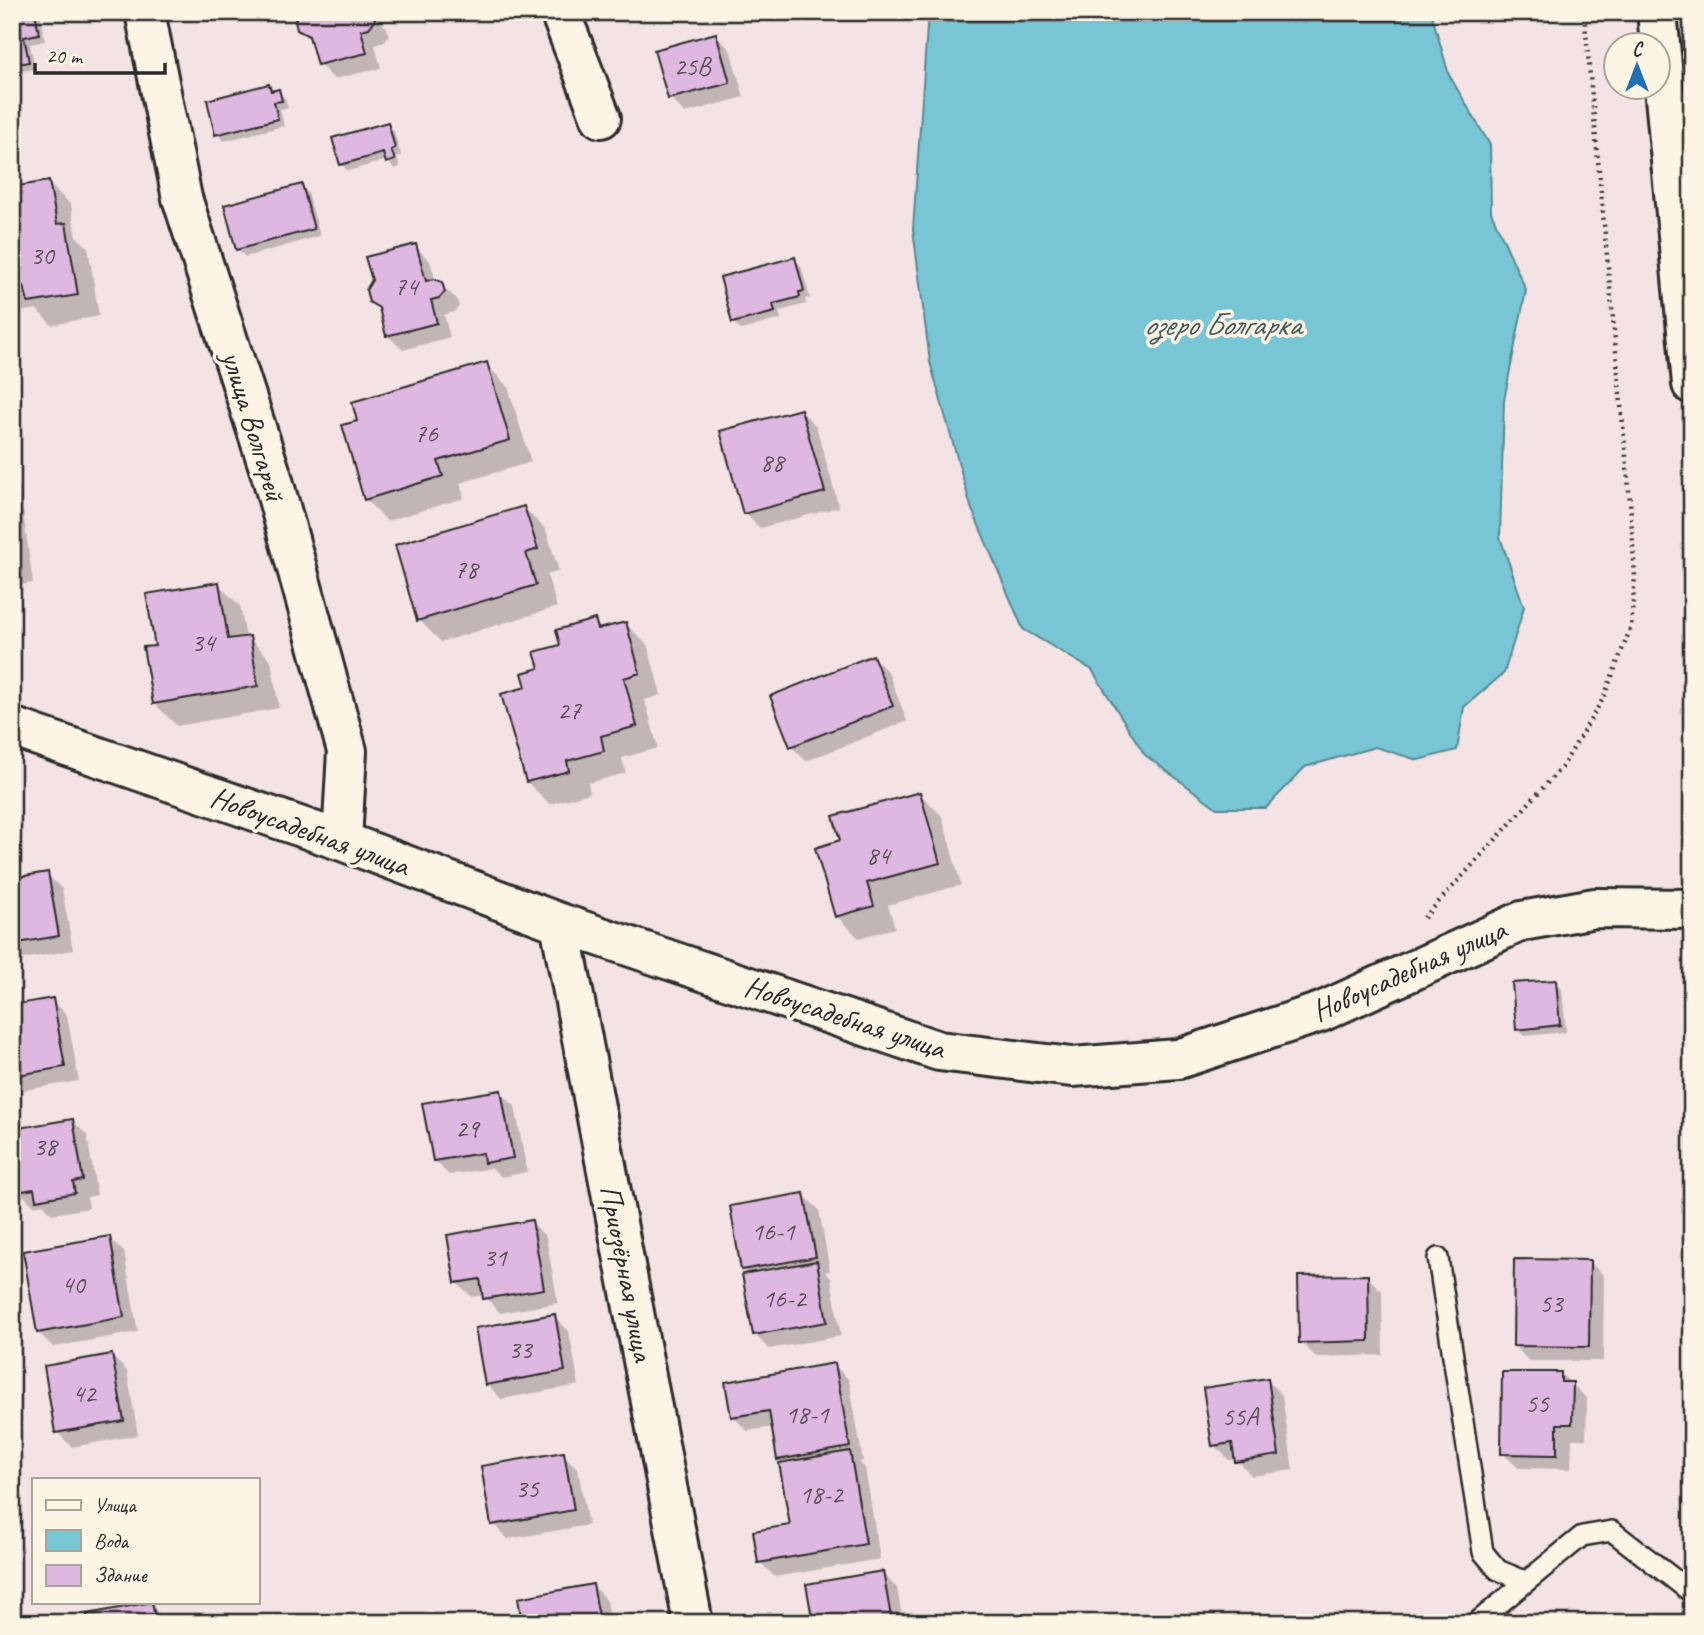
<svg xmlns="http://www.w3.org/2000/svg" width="1704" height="1635" viewBox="0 0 1704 1635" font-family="Caveat,sans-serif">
	<rect width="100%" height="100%" fill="#f3e3e4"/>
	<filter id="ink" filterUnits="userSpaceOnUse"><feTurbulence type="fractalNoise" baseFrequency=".0143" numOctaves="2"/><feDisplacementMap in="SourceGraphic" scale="14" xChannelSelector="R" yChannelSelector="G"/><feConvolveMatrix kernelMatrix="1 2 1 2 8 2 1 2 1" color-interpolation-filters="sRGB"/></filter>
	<g filter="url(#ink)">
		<path fill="#78c6d5" stroke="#598891" stroke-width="2" d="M928,12H1431L1449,75L1490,145L1491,212L1526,290L1504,400L1500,537L1524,607L1504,673L1464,707L1457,750L1418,760L1375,747L1305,767L1266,808H1217L1145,755L1092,670L1023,629L971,507L930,362L913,229Z"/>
		<path fill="#0003" d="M12,12H40L45,41L30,44L35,69L12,73Z
			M371,12L387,28L389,35L384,42L375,45L381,68L334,79L319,64L313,43L299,29Z
			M443,12H476L451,20Z
			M716,35L730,50L744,97L685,113L670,98Z
			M269,86L285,98L288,108L280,109L284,126L224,141L217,134Z
			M387,124L394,131L401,156L397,157L400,167L394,169L387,160L348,171L341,164Z
			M48,183L71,205L76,236L88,247L99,316L52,325L36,309L12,313V189Z
			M301,186L308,193L320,236L245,257L237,249Z
			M415,246L430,261L436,282L457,299L459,307L454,312L444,315L450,337L403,350L388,336L382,312L370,301L373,280Z
			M794,259L801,266L810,298L805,299L806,304L779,311L781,319L741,330L734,323Z
			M486,364L508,387L531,462L460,483L464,498L387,521L365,499L359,422Z
			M801,411L816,426L839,507L760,528L745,513Z
			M12,475L19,482L33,583L12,586Z
			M524,508L546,530L559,571L547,575L557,607L441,642L419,620Z
			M218,584L240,606L246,638H249L271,660L279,708L177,726L155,704L157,647Z
			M594,621L603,630L626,624L648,646L661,695L645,700L658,748L622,758L626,773L588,783L590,793L550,804L527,782L528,688L562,646Z
			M873,657L888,672L907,721L806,761L791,746Z
			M920,794L942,816L961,885L888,905L895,928L859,938L836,916L842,841Z
			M47,874L62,889L73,950L12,961V880Z
			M1555,982L1562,989L1566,1032L1525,1036L1518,1029Z
			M52,1000L67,1015L79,1081L12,1092V1007Z
			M500,1092L515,1106L527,1172L501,1177L492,1168L449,1175L434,1160Z
			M72,1120L87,1135L97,1195L87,1197L89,1208L52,1214L43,1204L34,1206L19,1191Z
			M804,1195L819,1210L830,1271L825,1272L831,1278L841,1336L769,1349L754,1334L748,1275L743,1269Z
			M531,1222L546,1237L558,1303L500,1313L484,1295L472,1297L457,1283Z
			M109,1238L124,1252L138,1332L53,1347L38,1332Z
			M1589,1261L1604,1276L1603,1361H1529L1514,1346Z
			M1367,1277L1382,1291L1383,1355L1316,1357L1301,1342Z
			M554,1316L569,1331L579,1385L501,1399L487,1384Z
			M112,1356L127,1371L138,1435L72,1447L57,1432Z
			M834,1365L849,1380L863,1461L859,1462L865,1468L880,1559L775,1577L760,1562L792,1526L784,1464L779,1459L773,1427L747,1431L733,1416Z
			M1561,1374L1587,1398L1586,1439H1572L1571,1469L1518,1468L1503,1453Z
			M1267,1380L1282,1395L1293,1470L1252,1476L1236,1459L1229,1460L1214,1445Z
			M563,1454L578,1469L588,1525L508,1539L493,1524Z
			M882,1573L897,1588L903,1623H815Z
			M593,1586L607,1601L611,1623H524Z
			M151,1604L167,1623H90Z"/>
		<path fill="#dfb8e1" stroke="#2b2b2b" stroke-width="2" d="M12,12H35L39,34L24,37L29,62L12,65Z
			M300,12H373L375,20L369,28L361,30L367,53L317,65L309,36L297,30L295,20Z
			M716,33L730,83L668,99L654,50Z
			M269,84L271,91L279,89L282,101L274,102L278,119L215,135L207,100Z
			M388,122L395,148L391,150L395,160L386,163L383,153L340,165L332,138Z
			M49,181L57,224L66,223L78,295L28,303L24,286L12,288V187Z
			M302,184L314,229L236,250L224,205Z
			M416,244L426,281L434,279L442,282L445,292L439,298L431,300L437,323L386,336L379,308L369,302L366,290L372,280L365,257Z
			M795,257L804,291L799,292L800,297L773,304L775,312L732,323L720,277Z
			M487,362L510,440L438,461L443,476L364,500L342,425L357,421L352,402Z
			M801,409L825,492L743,514L720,431Z
			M524,506L538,549L526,553L536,585L417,621L395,545Z
			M12,518L19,568L12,569Z
			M219,582L228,639L250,636L258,686L153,704L143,647L155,646L146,594Z
			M595,619L598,629L626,622L640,673L624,678L637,726L601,736L604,751L567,761L569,771L526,782L501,694L526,687L522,673L539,668L534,652L560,645L556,630Z
			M873,655L893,706L790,747L770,696Z
			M920,792L940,863L867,883L874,906L835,917L815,848L840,840L833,816Z
			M48,872L59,936L12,944V878Z
			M1556,980L1560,1025L1516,1030L1512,983Z
			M53,998L65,1067L12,1076V1005Z
			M501,1090L513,1158L484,1163L483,1153L433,1161L422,1103Z
			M73,1119L83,1180L73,1182L75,1193L36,1200L34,1189L17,1192L12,1163V1129Z
			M804,1193L816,1257L741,1270L730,1206Z
			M532,1220L544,1289L483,1299L480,1279L455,1283L447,1235Z
			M110,1236L124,1317L37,1333L23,1251Z
			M1514,1259L1590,1260L1589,1347L1513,1346Z
			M817,1261L827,1322L753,1335L742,1274Z
			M1368,1275L1369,1341L1299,1343L1298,1276Z
			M555,1314L565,1371L485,1385L475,1328Z
			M112,1354L124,1421L55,1433L44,1366Z
			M835,1363L850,1447L777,1460L769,1411L731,1417L725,1382Z
			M1502,1372H1561V1382H1573L1572,1424H1557V1455L1501,1454Z
			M1268,1378L1279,1455L1235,1462L1232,1443L1212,1446L1203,1388Z
			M850,1451L866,1544L758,1563L753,1531L790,1525L779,1463Z
			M564,1452L574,1510L491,1525L481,1466Z
			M883,1571L892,1623H813L806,1584Z
			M593,1584L600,1623H522L518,1598Z
			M152,1602L156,1623H88L87,1614Z"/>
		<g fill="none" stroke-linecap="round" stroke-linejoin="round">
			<defs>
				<path id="lane" d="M1438,1258L1483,1552L1498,1570L1525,1581
					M1476,1623L1582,1536L1612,1531L1692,1593"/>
				<path id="street" d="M145,12L182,198L272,477L347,751L342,841
					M560,12L601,118
					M1657,12L1692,384
					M12,727L342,841L560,923L939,1051L1072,1067L1178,1059L1321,1012L1522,921L1595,908L1692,909
					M560,923L693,1623"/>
			</defs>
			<use href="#lane" stroke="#2b2b2b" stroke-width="24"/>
			<use href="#street" stroke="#2b2b2b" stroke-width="44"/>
			<path stroke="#2b2b2b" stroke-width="4.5" stroke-dasharray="2 5" stroke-linecap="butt" d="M1424,918L1562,767L1604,697L1631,627L1635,576L1630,500L1584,12"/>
			<use href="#lane" stroke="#fcf5e5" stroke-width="19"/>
			<use href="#street" stroke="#fcf5e5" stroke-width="38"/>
		</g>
	</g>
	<g text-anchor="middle" stroke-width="7" stroke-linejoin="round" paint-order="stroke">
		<g font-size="26" fill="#584e58">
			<text x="692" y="75">25В</text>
			<text x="42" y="264">30</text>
			<text x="406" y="295">74</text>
			<text x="426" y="442">76</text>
			<text x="772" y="471">88</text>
			<text x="466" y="578">78</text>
			<text x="203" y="651">34</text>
			<text x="569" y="719">27</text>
			<text x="878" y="864">84</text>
			<text x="467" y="1137">29</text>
			<text x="45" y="1155">38</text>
			<text x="773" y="1240">16-1</text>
			<text x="495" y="1266">31</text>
			<text x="73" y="1293">40</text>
			<text x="784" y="1307">16-2</text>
			<text x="1551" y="1312">53</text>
			<text x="520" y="1358">33</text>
			<text x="84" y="1402">42</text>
			<text x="1537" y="1412">55</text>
			<text x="807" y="1423">18-1</text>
			<text x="1240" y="1425">55А</text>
			<text x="527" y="1497">35</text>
			<text x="821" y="1503">18-2</text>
		</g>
		<g font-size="30" fill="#2b2b2b" stroke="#fcf5e5">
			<text transform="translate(254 426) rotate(73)" y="10">улица Волгарей</text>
			<text transform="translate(310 831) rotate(20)" y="10">Новоусадебная улица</text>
			<text transform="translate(1409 970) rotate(-24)" y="10">Новоусадебная улица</text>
			<text transform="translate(845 1017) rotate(18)" y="10">Новоусадебная улица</text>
			<text transform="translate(627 1273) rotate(79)" y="10">Приозёрная улица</text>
		</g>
		<g font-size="32" font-style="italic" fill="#425a5e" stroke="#fcf5e5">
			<text x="1222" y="335">озеро Болгарка</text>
		</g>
	</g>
	<rect width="1704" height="1635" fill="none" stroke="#fcf5e5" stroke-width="42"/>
	<rect x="21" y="21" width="1662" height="1593" fill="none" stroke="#2b2b2b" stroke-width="2.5" filter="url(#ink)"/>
	<rect x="32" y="1478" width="228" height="126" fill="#fcf5e5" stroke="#a8a49b" stroke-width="2"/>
	<rect x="46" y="1500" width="35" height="10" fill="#fcf5e5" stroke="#a8a49b" stroke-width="2"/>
	<text x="94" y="1512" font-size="21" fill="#2b2b2b">Улица</text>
	<rect x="46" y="1530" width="35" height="21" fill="#78c6d5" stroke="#a8a49b" stroke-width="2"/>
	<text x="94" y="1548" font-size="21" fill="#2b2b2b">Вода</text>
	<rect x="46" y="1565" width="35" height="21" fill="#dfb8e1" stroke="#a8a49b" stroke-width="2"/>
	<text x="94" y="1582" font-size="21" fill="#2b2b2b">Здание</text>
	<g transform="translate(1637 66)"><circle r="33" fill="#fcf5e5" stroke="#a8a49b" stroke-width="2"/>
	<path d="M0-5L12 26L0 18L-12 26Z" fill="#1f6fb2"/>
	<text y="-10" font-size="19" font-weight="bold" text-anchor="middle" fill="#2b2b2b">С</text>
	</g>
	<path d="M35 63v10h130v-10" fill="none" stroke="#2b2b2b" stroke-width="3.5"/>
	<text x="46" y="63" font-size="21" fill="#2b2b2b" stroke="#fcf5e5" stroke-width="5" paint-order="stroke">20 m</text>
</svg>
